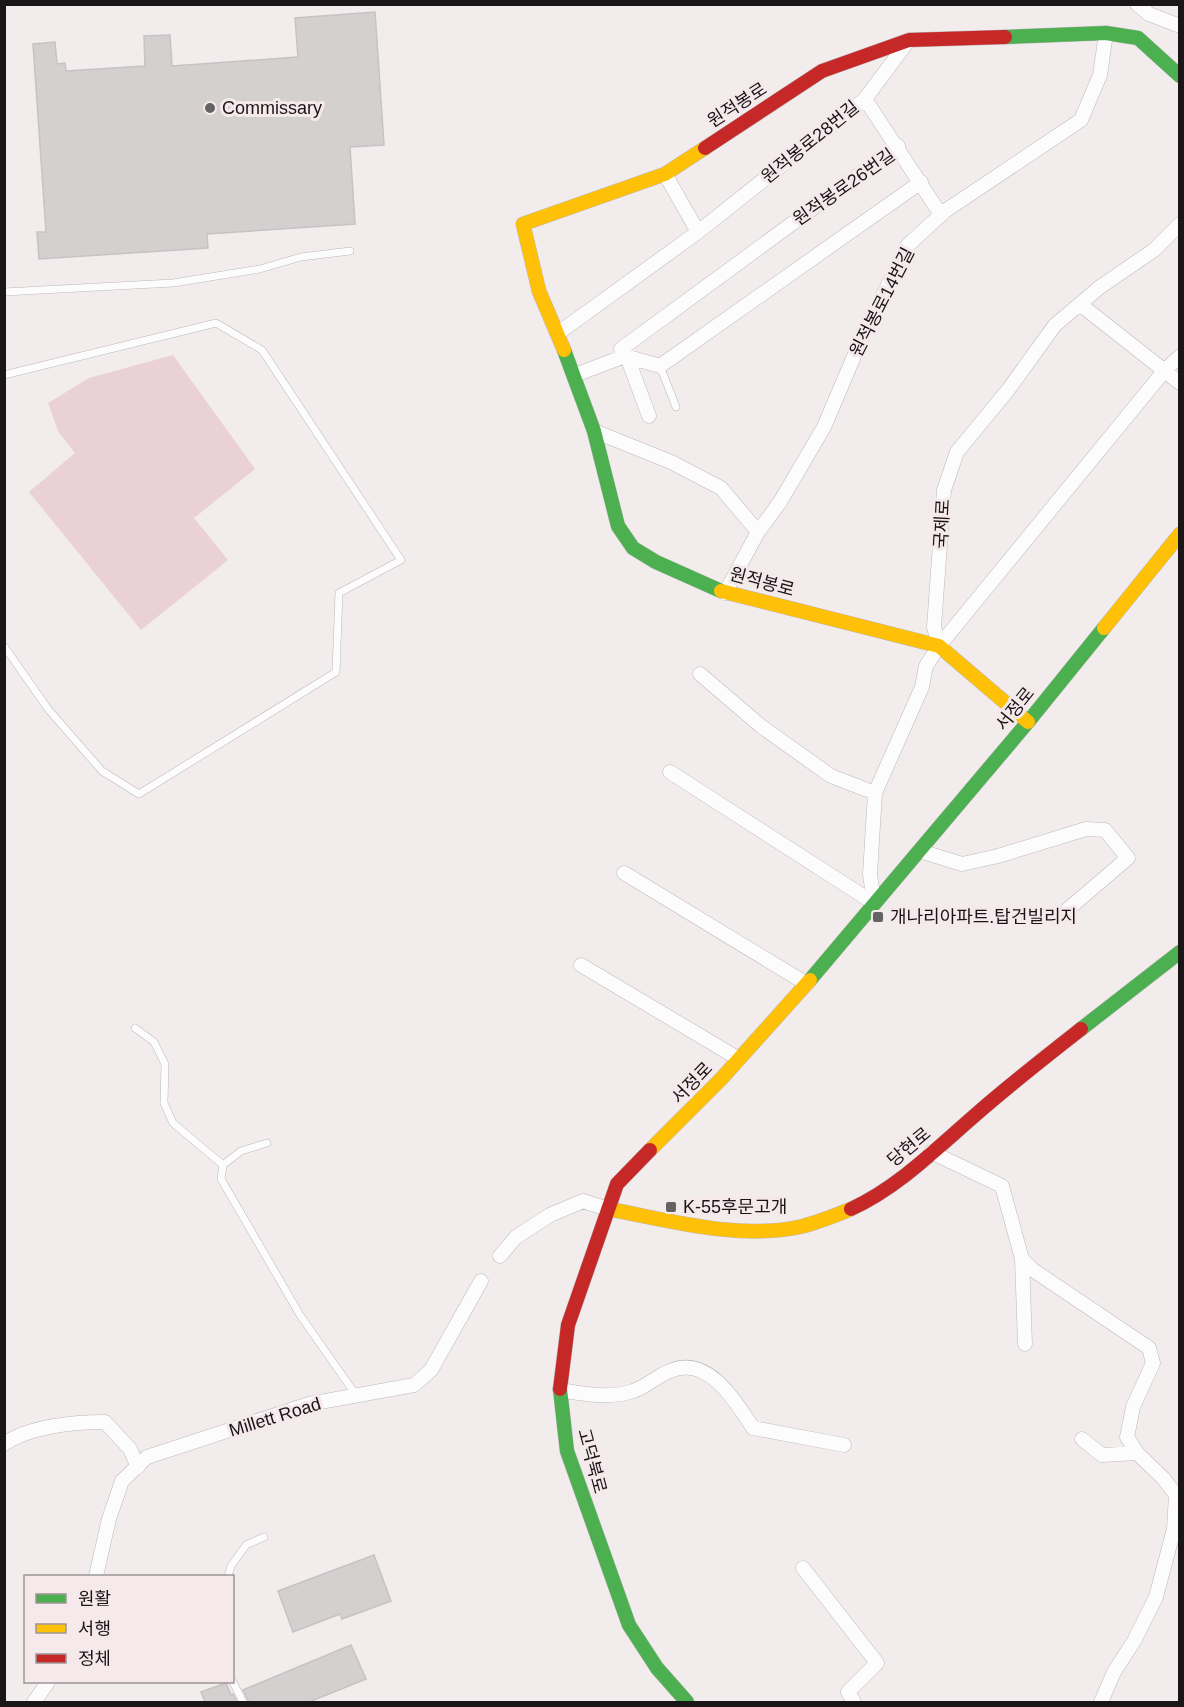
<svg xmlns="http://www.w3.org/2000/svg" width="1184" height="1707" viewBox="0 0 1184 1707" font-family="Arial,'Noto Sans KR',sans-serif">
	<rect width="100%" height="100%" fill="#f2eced"/>
	<path fill="#ead1d6" d="M173,355L255,469L194,518L228,560L141,630L29,492L75,453L58,431L48,403L89,378Z"/>
	<path fill="#d4d0d0" stroke="#c7c2c3" stroke-width="1.5" d="M375,12L384,145L350,147L355,224L207,234L208,248L39,259L37,232H46L33,44L55,42L57,64L65,63L66,71L145,66L144,36L170,35L172,66L298,57L295,18Z
		M374,1555L391,1601L342,1619L340,1614L293,1632L278,1591Z
		M351,1645L366,1679L309,1702H249L243,1690Z
		M226,1683L231,1695L233,1694L237,1702H205L201,1692Z"/>
	<g fill="none" stroke-linecap="round" stroke-linejoin="round">
		<defs>
			<path id="lane" d="M4,292L173,283L260,269L301,257L350,251
				M660,366L676,407
				M4,375L216,323L262,350L401,560L339,593L336,672L139,794L102,771L48,709L4,646
				M135,1028L154,1042L165,1064L164,1103L173,1123L223,1165
				M267,1143L241,1151L223,1165L221,1179L300,1315L356,1395
				M228,1576L231,1566L246,1545L264,1537
				M232,1680L243,1702"/>
			<path id="street" d="M1137,4L1149,14L1180,26
				M865,99L941,215
				M665,174L698,232
				M1081,305L1180,383
				M557,334L698,232L865,99L909,40
				M575,375L625,356L660,366L921,182
				M649,416L629,362L621,349L898,146
				M594,431L671,462L721,488L758,532
				M725,593L758,532L780,502L824,427L863,335L908,245L945,211L1081,120L1100,75L1106,33
				M939,646L1165,370L1180,356
				M700,674L762,727L831,776L875,793
				M670,772L874,903
				M920,851L962,864L998,856L1086,829L1105,830L1128,858L1067,910
				M624,873L807,984
				M874,903L870,874L875,793L922,687L926,666L939,646L934,627L944,490L957,452L1008,390L1055,325L1100,287L1154,250L1180,224
				M581,965L739,1059
				M931,1152L1002,1186L1022,1259L1033,1270L1149,1348L1153,1363L1133,1407L1127,1437L1137,1453L1163,1478L1176,1495L1174,1529L1156,1597L1134,1641L1114,1672L1101,1702
				M500,1256L516,1237L550,1215L583,1201L608,1209
				M1022,1259L1025,1344
				M560,1390C584,1394 609,1399 633,1391C646,1387 657,1376 670,1371C708,1354 736,1402 753,1428L844,1445
				M1082,1439L1102,1455L1137,1453
				M4,1444C30,1426 75,1422 105,1422L130,1449L138,1467
				M803,1568L877,1663L848,1692L854,1702
				M96,1576L109,1519L122,1481L147,1457L309,1404L414,1385L431,1370L481,1281
				M34,1702L48,1682"/>
			<path id="fast" d="M1005,37L1106,33L1138,38L1180,76
				M564,350L594,431L618,526L633,548L656,562L721,591
				M810,980L1028,722L1104,628
				M1081,1029L1180,952
				M560,1389L567,1451L629,1625L657,1668L687,1702"/>
			<path id="slow" d="M564,350L539,291L523,224L665,174L705,148
				M721,591L939,646L1028,722
				M1104,628L1180,534
				M650,1150L722,1078L810,980
				M608,1209C669,1220 737,1240 799,1227C817,1223 834,1216 851,1209"/>
			<path id="jam" d="M705,148L822,71L909,40L1005,37
				M851,1209C897,1188 935,1150 973,1117C1008,1086 1044,1058 1081,1029
				M560,1389L568,1325L617,1184L650,1150"/>
		</defs>
		<use href="#lane" stroke="#bdb8b9" stroke-width="8"/>
		<use href="#street" stroke="#bdb8b9" stroke-width="15"/>
		<use href="#fast" stroke="#bdb8b9" stroke-width="15"/>
		<use href="#slow" stroke="#bdb8b9" stroke-width="15"/>
		<use href="#jam" stroke="#bdb8b9" stroke-width="15"/>
		<use href="#lane" stroke="#fdfcfc" stroke-width="7"/>
		<use href="#street" stroke="#fdfcfc" stroke-width="14"/>
		<use href="#fast" stroke="#4caf50" stroke-width="14"/>
		<use href="#slow" stroke="#ffc107" stroke-width="14"/>
		<use href="#jam" stroke="#c62828" stroke-width="14"/>
	</g>
	<g fill="#666162" stroke="#f5e9eb" stroke-width="2">
		<circle cx="210" cy="108" r="6"/>
		<rect x="872" y="911" width="12" height="12" rx="3"/>
		<rect x="665" y="1201" width="12" height="12" rx="3"/>
	</g>
	<g text-anchor="middle" stroke-width="6" stroke-linejoin="round" paint-order="stroke">
		<g font-size="18" fill="#1a1617" stroke="#f5e9eb">
			<text transform="translate(737 105) rotate(-33)" y="6">원적봉로</text>
			<text transform="translate(810 142) rotate(-39)" y="6">원적봉로28번길</text>
			<text transform="translate(844 187) rotate(-35)" y="6">원적봉로26번길</text>
			<text transform="translate(882 302) rotate(-63)" y="6">원적봉로14번길</text>
			<text transform="translate(942 524) rotate(-87)" y="6">국제로</text>
			<text transform="translate(762 582) rotate(15)" y="6">원적봉로</text>
			<text transform="translate(1015 709) rotate(-51)" y="6">서정로</text>
			<text transform="translate(692 1083) rotate(-46)" y="6">서정로</text>
			<text transform="translate(909 1147) rotate(-40)" y="6">당현로</text>
			<text transform="translate(275 1417) rotate(-17)" y="6">Millett Road</text>
			<text transform="translate(592 1461) rotate(75)" y="6">고덕북로</text>
		</g>
		<g font-size="18" fill="#1a1617" stroke="#f5e9eb" text-anchor="start">
			<text x="222" y="114">Commissary</text>
			<text x="890" y="923">개나리아파트.탑건빌리지</text>
			<text x="683" y="1213">K-55후문고개</text>
		</g>
	</g>
	<rect width="1184" height="1707" fill="none" stroke="#1a1617" stroke-width="12"/>
	<rect x="24" y="1575" width="210" height="108" fill="#f5e9eb" stroke="#9d9596" stroke-width="1.5"/>
	<rect x="36" y="1594" width="30" height="9" fill="#4caf50" stroke="#9d9596" stroke-width="1.5"/>
	<text x="78" y="1605" font-size="18" fill="#1a1617">원활</text>
	<rect x="36" y="1624" width="30" height="9" fill="#ffc107" stroke="#9d9596" stroke-width="1.5"/>
	<text x="78" y="1635" font-size="18" fill="#1a1617">서행</text>
	<rect x="36" y="1654" width="30" height="9" fill="#c62828" stroke="#9d9596" stroke-width="1.5"/>
	<text x="78" y="1665" font-size="18" fill="#1a1617">정체</text>
</svg>
